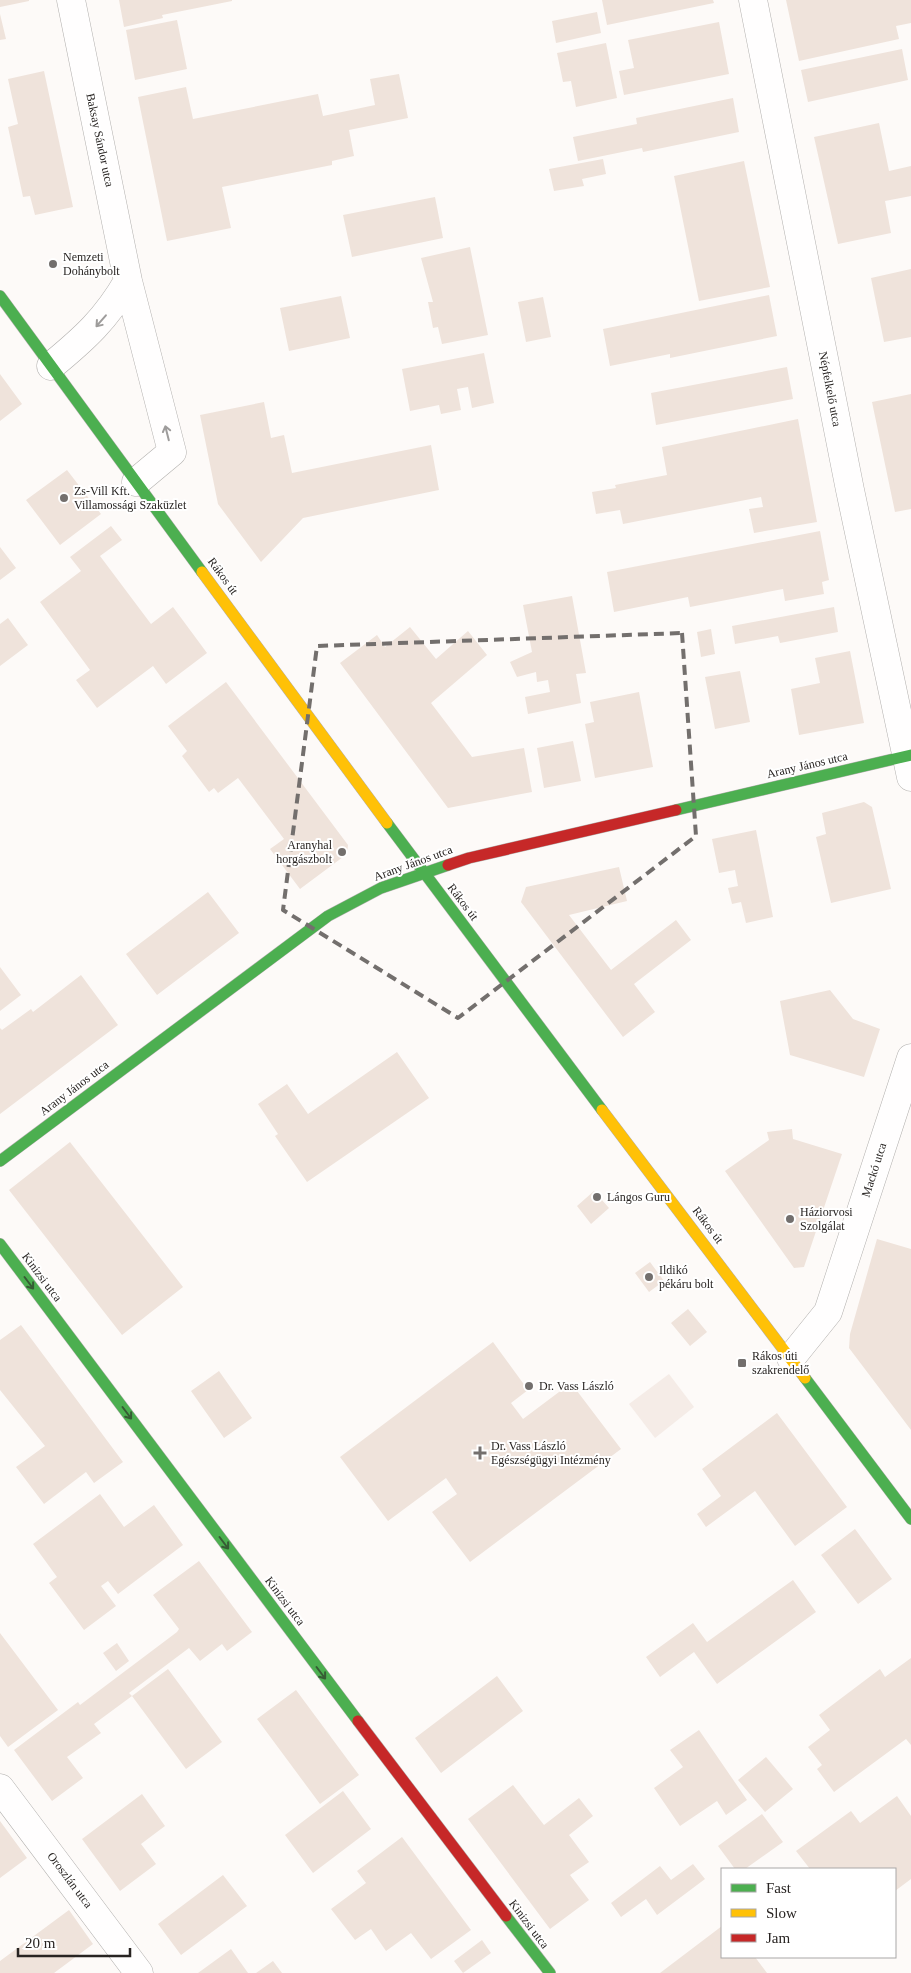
<svg xmlns="http://www.w3.org/2000/svg" width="911" height="1973" viewBox="0 0 911 1973" font-family="'Times New Roman',serif">
	<rect width="100%" height="100%" fill="#fdfaf8"/>
	<path fill="#f5ece7" d="M669,1374L694,1407L655,1438L629,1404Z"/>
	<path fill="#efe3db" d="M0,0H29V1L0,7Z
		M119,0H232V1L162,15L163,18L124,27Z
		M602,0H713L714,3L607,25Z
		M786,0H911V23L896,26L899,39L799,61Z
		M597,12L601,33L556,43L552,21Z
		M0,14L6,39L0,40Z
		M177,20L187,69L135,80L126,30Z
		M719,22L729,74L624,95L619,71L634,68L628,40Z
		M606,43L617,98L576,107L571,81L563,82L557,53Z
		M902,49L908,80L808,102L801,70Z
		M44,71L73,207L35,215L30,196L23,197L8,127L18,124L8,79Z
		M399,74L408,118L349,130L354,156L332,161V165L222,187L231,228L167,241L138,97L186,87L193,119L318,94L323,116L375,105L370,79Z
		M733,98L739,132L643,152L642,148L578,161L573,137L637,124L636,118Z
		M879,123L889,171L911,166V196L885,201L891,233L838,244L814,137Z
		M603,159L606,174L582,179L584,186L554,191L549,169Z
		M744,161L770,287L699,301L674,176Z
		M435,197L443,238L352,257L343,215Z
		M470,247L488,335L442,344L438,327L433,328L428,302H433L421,258Z
		M911,269V337L884,342L871,278Z
		M769,295L777,336L670,358V354L610,366L603,329Z
		M341,296L350,338L289,351L280,308Z
		M543,297L551,337L526,342L518,302Z
		M484,353L494,403L472,408L468,387L457,389L461,410L441,414L439,405L410,411L402,369Z
		M787,367L793,399L656,425L651,393Z
		M0,374L22,404L0,421Z
		M911,394V509L895,512L872,402Z
		M264,402L271,438L284,435L292,473L431,445L439,490L303,518L261,562L218,504L200,415Z
		M798,419L817,522L754,533L749,509L763,507L761,497L623,524L620,510L596,514L592,492L616,488L615,485L667,475L662,447Z
		M67,470L101,514L60,545L26,500Z
		M111,526L122,540L100,556L151,624L173,607L207,653L166,684L153,666L97,708L76,680L90,670L40,602L81,571L70,557Z
		M820,531L829,580L822,582L824,594L785,601L783,589L690,607L688,597L614,612L607,572Z
		M0,547L16,568L0,580Z
		M572,596L586,673L576,674L581,703L528,714L525,697L550,692L548,680L537,682L536,672L517,677L510,662L532,652L523,605Z
		M834,607L838,632L780,643L778,636L735,644L732,626Z
		M8,618L28,645L0,666V624Z
		M410,627L436,659L468,631L487,655L431,703L472,757L524,748L532,792L448,808L340,663L377,635L385,647Z
		M711,629L715,654L701,657L697,632Z
		M850,651L864,723L799,735L791,689L820,683L815,658Z
		M740,671L750,722L715,729L705,677Z
		M226,682L348,845L347,854L300,889L270,849L284,839L238,778L218,793L214,788L209,792L182,756L187,751L168,726Z
		M639,692L653,767L595,778L585,724L594,722L590,702Z
		M573,741L581,781L544,788L537,748Z
		M864,802L872,807L891,889L831,903L816,837L826,834L822,813Z
		M756,830L773,917L746,923L741,902L732,904L728,888L738,886L735,870L719,873L712,839Z
		M619,867L627,901L569,915L611,970L676,920L691,940L634,984L655,1012L623,1037L521,902L526,887Z
		M208,892L239,933L157,995L126,954Z
		M0,967L21,995L0,1011Z
		M81,975L118,1025L0,1114V1028L2,1030L31,1009L33,1012Z
		M830,990L853,1019L880,1029L864,1077L790,1055L780,1001Z
		M397,1052L429,1098L307,1182L275,1136L278,1134L258,1104L287,1084L308,1114Z
		M792,1129L793,1139L842,1154L804,1267L794,1268L725,1171L769,1140L767,1132Z
		M70,1142L183,1287L122,1335L9,1190Z
		M594,1191L609,1208L591,1224L577,1206Z
		M877,1239L911,1249V1430L849,1348L850,1334Z
		M650,1262L664,1281L649,1292L635,1273Z
		M688,1309L707,1332L690,1346L671,1323Z
		M21,1325L123,1462L94,1483L86,1472L44,1504L16,1467L45,1446L0,1390V1340Z
		M493,1342L528,1390L511,1403L523,1419L571,1383L621,1449L470,1562L432,1512L457,1494L446,1478L388,1521L340,1457Z
		M219,1371L252,1418L224,1438L191,1391Z
		M777,1413L847,1507L795,1546L755,1491L706,1527L697,1514L721,1496L702,1469Z
		M100,1494L124,1527L154,1505L183,1545L118,1594L108,1581L101,1586L116,1606L84,1630L49,1583L57,1577L33,1544Z
		M855,1529L892,1579L858,1604L821,1555Z
		M199,1561L252,1632L227,1651L222,1644L200,1661L189,1648L129,1693L132,1696L94,1724L101,1733L67,1757L83,1778L52,1801L14,1750L78,1702L80,1705L177,1632L179,1629L153,1595Z
		M793,1580L816,1612L717,1684L694,1652L660,1677L646,1657L693,1623L707,1642Z
		M0,1633L58,1710L8,1747L0,1736Z
		M117,1643L129,1661L116,1671L103,1653Z
		M911,1658V1745L906,1739L834,1792L817,1769L822,1765L808,1747L830,1730L819,1715L880,1669L885,1677Z
		M168,1669L222,1742L186,1769L132,1696Z
		M497,1676L523,1711L441,1773L415,1738Z
		M296,1690L359,1775L320,1804L257,1719Z
		M699,1730L747,1800L726,1815L717,1801L680,1826L654,1788L683,1767L670,1750Z
		M766,1757L793,1789L765,1812L738,1780Z
		M513,1785L544,1825L579,1798L593,1816L569,1835L589,1862L570,1875L589,1900L550,1929L468,1819Z
		M343,1791L371,1829L313,1873L285,1835Z
		M142,1794L165,1826L141,1844L156,1864L120,1891L82,1839Z
		M897,1796L911,1816V1879L895,1891V1869H810L796,1851L851,1811L860,1823Z
		M762,1814L783,1842L745,1869H735L718,1846Z
		M0,1821L27,1858L0,1878Z
		M402,1837L471,1930L431,1959L411,1933L386,1951L371,1929L355,1940L331,1909L366,1883L357,1871Z
		M693,1864L705,1879L657,1915L646,1899L621,1917L611,1903L660,1866L671,1880Z
		M223,1875L247,1906L181,1955L158,1924Z
		M69,1910L93,1944L54,1973H0V1961Z
		M722,1926V1957H755L767,1973H660Z
		M482,1940L491,1953L463,1973L454,1961Z
		M231,1949L248,1973H198Z
		M273,1961L282,1973H256Z"/>
	<g fill="none" stroke-linecap="round" stroke-linejoin="round">
		<defs>
			<path id="street" d="M71,0L128,281L172,452L136,482
				M753,0L850,490L911,777
				M51,366C85,338 106,319 128,281
				M791,1358L828,1312L911,1058
				M0,1788L139,1973"/>
			<path id="fast" d="M0,296L202,572
				M676,810L911,755
				M387,823L602,1110
				M0,1161L328,916L381,888L448,865
				M0,1244L358,1721
				M805,1378L911,1519
				M506,1916L550,1973"/>
			<path id="slow" d="M202,572L387,823
				M602,1110L805,1378"/>
			<path id="jam" d="M448,865L469,858L676,810
				M358,1721L506,1916"/>
		</defs>
		<use href="#street" stroke="#b2b0ae" stroke-width="29"/>
		<use href="#fast" stroke="#b2b0ae" stroke-width="12"/>
		<use href="#slow" stroke="#b2b0ae" stroke-width="12"/>
		<use href="#jam" stroke="#b2b0ae" stroke-width="12"/>
		<use href="#street" stroke="#fffefe" stroke-width="28"/>
		<use href="#fast" stroke="#4caf50" stroke-width="11"/>
		<use href="#slow" stroke="#ffc107" stroke-width="11"/>
		<use href="#jam" stroke="#c62828" stroke-width="11"/>
	</g>
	<defs><path id="oneway-shaft" d="M-6 0H5M1.5-3L5.5 0L1.5 3" fill="none" stroke-width="1.6" stroke-linecap="round" stroke-linejoin="round" transform="scale(1.25)"/></defs>
	<g stroke="#9e9c9b">
		<use href="#oneway-shaft" transform="translate(101 321) rotate(131)"/>
		<use href="#oneway-shaft" transform="translate(167 433) rotate(-104)"/>
	</g>
	<g stroke="#365c34">
		<use href="#oneway-shaft" transform="translate(29 1283) rotate(53)"/>
		<use href="#oneway-shaft" transform="translate(127 1413) rotate(53)"/>
		<use href="#oneway-shaft" transform="translate(224 1543) rotate(53)"/>
		<use href="#oneway-shaft" transform="translate(321 1673) rotate(53)"/>
	</g>
	<path fill="none" stroke="#736f6d" stroke-width="4" stroke-dasharray="10 6" stroke-linejoin="round" d="M682,633L696,836L458,1018L283,910L317,646Z"/>
	<g fill="#736f6d" stroke="#fff" stroke-width="2">
		<circle cx="53" cy="264" r="5"/>
		<circle cx="64" cy="498" r="5"/>
		<circle cx="342" cy="852" r="5"/>
		<circle cx="597" cy="1197" r="5"/>
		<circle cx="790" cy="1219" r="5"/>
		<circle cx="649" cy="1277" r="5"/>
		<rect x="737" y="1358" width="10" height="10" rx="2.5"/>
		<circle cx="529" cy="1386" r="5"/>
		<path d="M477.5 1445.5h5v5h5v5h-5v5h-5v-5h-5v-5h5z"/>
	</g>
	<g text-anchor="middle" stroke-width="4" stroke-linejoin="round" paint-order="stroke">
		<g font-size="12" fill="#282422" stroke="#fff">
			<text transform="translate(100 140) rotate(78)" y="4">Baksay Sándor utca</text>
			<text transform="translate(830 389) rotate(79)" y="4">Népfelkelő utca</text>
			<text transform="translate(223 576) rotate(54)" y="4">Rákos út</text>
			<text transform="translate(807 765) rotate(-13)" y="4">Arany János utca</text>
			<text transform="translate(413 863) rotate(-20)" y="4">Arany János utca</text>
			<text transform="translate(463 902) rotate(53)" y="4">Rákos út</text>
			<text transform="translate(74 1088) rotate(-37)" y="4">Arany János utca</text>
			<text transform="translate(874 1170) rotate(-72)" y="4">Mackó utca</text>
			<text transform="translate(708 1225) rotate(53)" y="4">Rákos út</text>
			<text transform="translate(42 1277) rotate(53)" y="4">Kinizsi utca</text>
			<text transform="translate(285 1601) rotate(53)" y="4">Kinizsi utca</text>
			<text transform="translate(70 1880) rotate(53)" y="4">Oroszlán utca</text>
			<text transform="translate(529 1924) rotate(53)" y="4">Kinizsi utca</text>
		</g>
		<g font-size="12" fill="#282422" stroke="#fff" text-anchor="start">
			<text x="63" y="261">Nemzeti<tspan x="63" dy="14">Dohánybolt</tspan></text>
			<text x="74" y="495">Zs-Vill Kft.<tspan x="74" dy="14">Villamossági Szaküzlet</tspan></text>
			<text x="332" y="849" text-anchor="end">Aranyhal<tspan x="332" dy="14">horgászbolt</tspan></text>
			<text x="607" y="1201">Lángos Guru</text>
			<text x="800" y="1216">Háziorvosi<tspan x="800" dy="14">Szolgálat</tspan></text>
			<text x="659" y="1274">Ildikó<tspan x="659" dy="14">pékáru bolt</tspan></text>
			<text x="752" y="1360">Rákos úti<tspan x="752" dy="14">szakrendelő</tspan></text>
			<text x="539" y="1390">Dr. Vass László</text>
			<text x="491" y="1450">Dr. Vass László<tspan x="491" dy="14">Egészségügyi Intézmény</tspan></text>
		</g>
	</g>
	<rect x="721" y="1868" width="175" height="90" fill="#ffffff" stroke="#a9a7a7"/>
	<rect x="731" y="1884" width="25" height="8" fill="#4caf50" stroke="#a9a7a7"/>
	<text x="766" y="1893" font-size="15" fill="#282422">Fast</text>
	<rect x="731" y="1909" width="25" height="8" fill="#ffc107" stroke="#a9a7a7"/>
	<text x="766" y="1918" font-size="15" fill="#282422">Slow</text>
	<rect x="731" y="1934" width="25" height="8" fill="#c62828" stroke="#a9a7a7"/>
	<text x="766" y="1943" font-size="15" fill="#282422">Jam</text>
	<path d="M18 1948v8h112v-8" fill="none" stroke="#282422" stroke-width="2.5"/>
	<text x="25" y="1948" font-size="15" fill="#282422" stroke="#ffffff" stroke-width="4" paint-order="stroke">20 m</text>
</svg>
